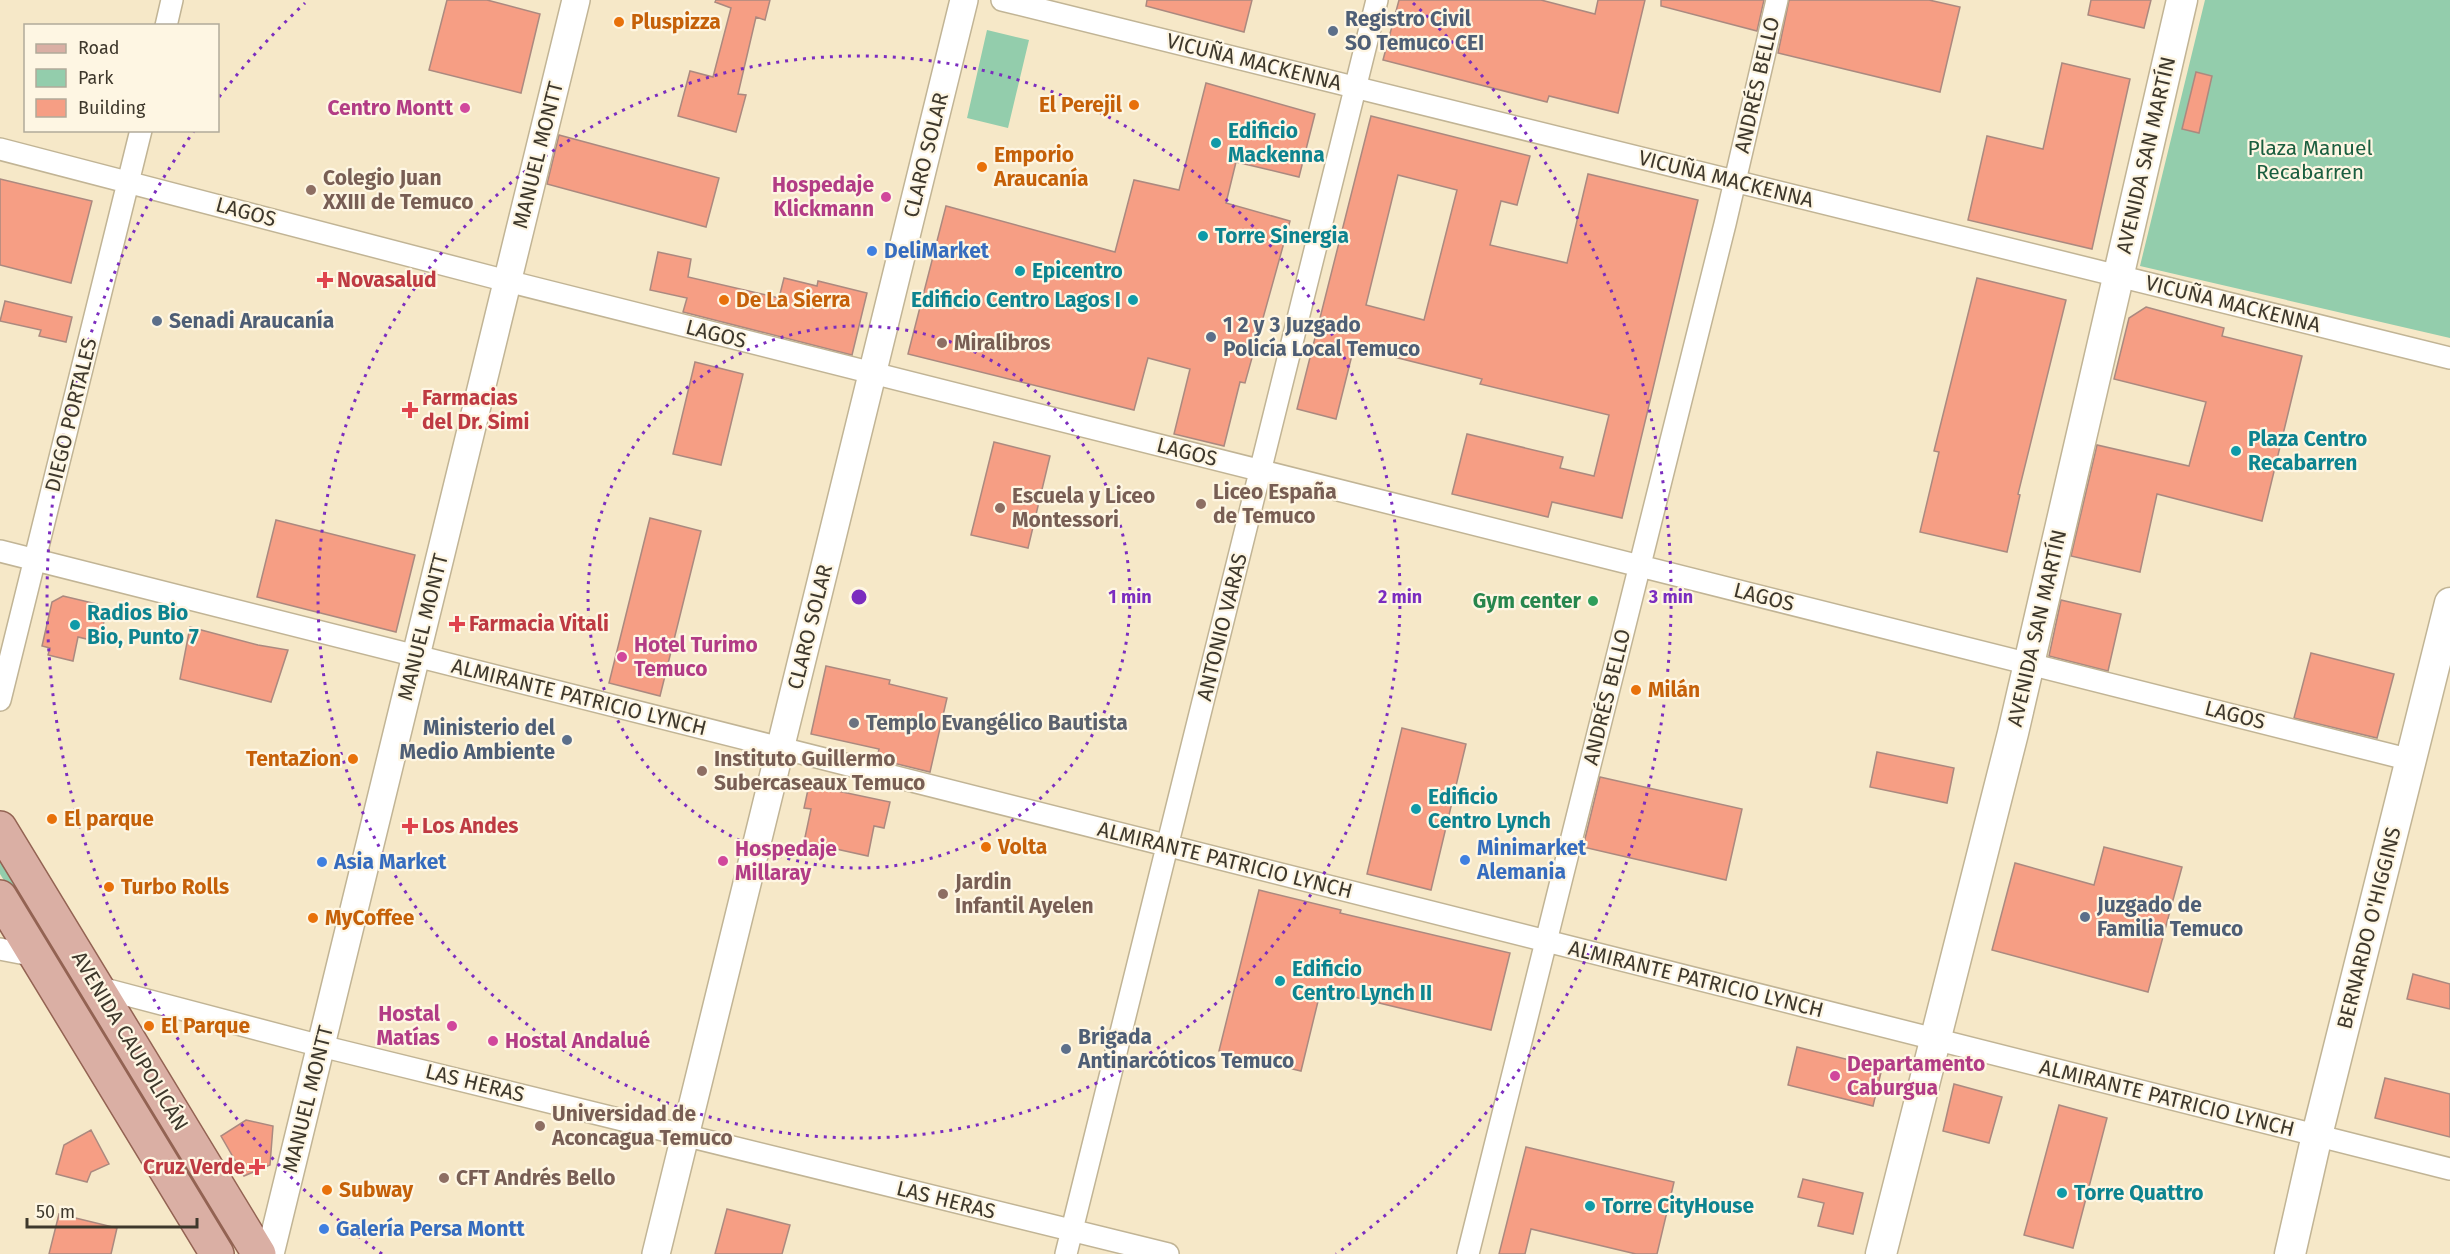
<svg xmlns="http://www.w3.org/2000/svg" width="2450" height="1254" viewBox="0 0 2450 1254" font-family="'Fira Sans',sans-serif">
	<rect width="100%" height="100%" fill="#f6e8c8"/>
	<path fill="#93cdac" d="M2205,0H2450V338L2140,266Z
		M987,30L1029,40L1008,128L967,118Z
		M0,850L235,1238L231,1253L0,874Z"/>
	<path fill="#f69e84" stroke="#ab897f" stroke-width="1.5" fill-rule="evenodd" d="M447,0H487L540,14L521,93L429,70Z
		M716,0H770L765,20L756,17L738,94L746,95L736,132L678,116L690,71L713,77L731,8L715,2Z
		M1147,0H1252L1244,32L1146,6Z
		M1399,0H1541L1595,14L1598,0H1645L1618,113L1549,96L1547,102L1383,60Z
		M1661,0H1764L1757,31L1661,6Z
		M1789,0H1929L1960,7L1940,92L1778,53Z
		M2091,0H2151L2144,28L2088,15Z
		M2062,63L2130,79L2092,249L1968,220L1987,136L2043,149Z
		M2196,72L2212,76L2199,133L2182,129Z
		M1206,83L1315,114L1299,177L1236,162L1226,203L1290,221L1245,383L1240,382L1224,446L1174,434L1190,369L1148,358L1134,410L908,354L946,206L1115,252L1134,180L1179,190Z
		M1371,116L1530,156L1517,205L1501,201L1490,245L1567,263L1588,174L1698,200L1622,518L1552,502L1548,517L1452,494L1467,434L1563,457L1560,468L1594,476L1609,415L1480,384L1482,379L1354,347L1336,419L1297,409ZM1398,175L1457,190L1424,320L1366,305Z
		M559,135L719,178L706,227L547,184Z
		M0,179L92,201L71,283L0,265Z
		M658,252L691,259L688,277L779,298L784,278L817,286L818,281L867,293L852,355L683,312L687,298L650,290Z
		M1977,278L2066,300L2018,494L2020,495L2007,552L1920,532L1939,452L1934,451Z
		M5,301L72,317L66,342L39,336L41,330L0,321Z
		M2146,307L2224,328L2222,336L2302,356L2262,521L2157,494L2140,572L2071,556L2097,445L2189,466L2206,402L2114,379L2129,318Z
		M695,362L743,374L721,465L673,454Z
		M994,442L1050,456L1028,548L971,535Z
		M650,518L701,531L660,696L609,683Z
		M276,520L415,555L396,632L257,597Z
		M63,596L97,604L95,611L106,613L99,642L78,637L73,661L48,655L50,648L42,646L52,602Z
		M2061,600L2121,614L2108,671L2049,656Z
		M190,627L258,645L288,650L271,702L180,679Z
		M2311,653L2394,674L2377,738L2294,718Z
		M826,666L890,680L889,684L947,698L930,772L877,759L879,749L811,734Z
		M1402,728L1466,744L1431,890L1367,874Z
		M1877,752L1954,768L1947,803L1870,787Z
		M1600,777L1742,809L1726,880L1583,847Z
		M809,785L890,802L884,828L874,826L868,856L804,842L811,809L804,808Z
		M2104,847L2182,867L2148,992L1992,950L2015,863L2094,885Z
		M1259,890L1341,910L1340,913L1510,953L1491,1030L1321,989L1301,1071L1219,1051Z
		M2413,974L2450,984V1009L2407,999Z
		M1797,1047L1882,1068L1873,1106L1788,1085Z
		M2385,1078L2450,1094V1137L2375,1118Z
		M1954,1084L2002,1097L1989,1143L1943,1131Z
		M2059,1105L2107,1118L2073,1248L2024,1235Z
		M246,1120L273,1126L270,1165L244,1176L221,1136Z
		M91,1130L109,1164L91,1172L87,1182L56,1174L64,1145Z
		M1526,1147L1674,1182L1657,1254H1636L1531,1229L1525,1254H1499Z
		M1803,1179L1863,1193L1853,1234L1818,1226L1824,1203L1798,1197Z
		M727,1209L790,1225L782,1254H715Z
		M59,1214L117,1228L111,1254H49Z"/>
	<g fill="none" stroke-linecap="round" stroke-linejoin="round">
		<defs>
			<path id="minor" d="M1002,0L2450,358
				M166,26L172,0
				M0,149L507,281L2411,760
				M0,551L2450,1169
				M0,700L141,130
				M0,949L36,956
				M97,987L321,1046L1168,1254
				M1066,1254L1377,0
				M1468,1254L1725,224L1777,0"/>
			<path id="tertiary" d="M270,1254L576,0
				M656,1254L964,0"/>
			<path id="secondary" d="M1881,1254L2013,733L2182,0
				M2290,1254L2317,1135L2450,603"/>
			<path id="primary" d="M0,828L259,1254
				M0,897L217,1254"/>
		</defs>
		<use href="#minor" stroke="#c1b495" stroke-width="24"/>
		<use href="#tertiary" stroke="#c1b495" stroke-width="30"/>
		<use href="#secondary" stroke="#c1b495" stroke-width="33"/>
		<use href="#primary" stroke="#936353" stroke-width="36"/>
		<use href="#minor" stroke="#fff" stroke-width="21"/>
		<use href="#tertiary" stroke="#fff" stroke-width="27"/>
		<use href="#secondary" stroke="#fff" stroke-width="30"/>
		<use href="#primary" stroke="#daafa4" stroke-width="33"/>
	</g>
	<g fill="none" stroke="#7b2cbf" stroke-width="3" stroke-dasharray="3 6">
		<circle cx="859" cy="597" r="271"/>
		<circle cx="859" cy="597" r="541"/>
		<path d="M382 1254A812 812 0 0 1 194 131M219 97A812 812 0 0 1 305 3M1413 3A812 812 0 0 1 1336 1254"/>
	</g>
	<g fill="#e8710a" stroke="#fef6e3" stroke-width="2">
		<circle cx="619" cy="22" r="6"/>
		<circle cx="1134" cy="105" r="6"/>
		<circle cx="982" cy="167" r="6"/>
		<circle cx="724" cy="300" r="6"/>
		<circle cx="1636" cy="690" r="6"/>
		<circle cx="353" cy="759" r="6"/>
		<circle cx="52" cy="819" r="6"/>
		<circle cx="986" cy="847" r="6"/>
		<circle cx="109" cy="887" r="6"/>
		<circle cx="313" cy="918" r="6"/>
		<circle cx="149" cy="1026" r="6"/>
		<circle cx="327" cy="1190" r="6"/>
	</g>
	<g fill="#5c6f8a" stroke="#fef6e3" stroke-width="2">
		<circle cx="1333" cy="31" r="6"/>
		<circle cx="157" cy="321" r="6"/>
		<circle cx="1211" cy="337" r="6"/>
		<circle cx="567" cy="740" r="6"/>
		<circle cx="2085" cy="917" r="6"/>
		<circle cx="1066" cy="1049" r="6"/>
	</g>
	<g fill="#d1479c" stroke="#fef6e3" stroke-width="2">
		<circle cx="465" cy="108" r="6"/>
		<circle cx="886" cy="197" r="6"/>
		<circle cx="622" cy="657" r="6"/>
		<circle cx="723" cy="861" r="6"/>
		<circle cx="452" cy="1026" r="6"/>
		<circle cx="493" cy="1041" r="6"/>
		<circle cx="1835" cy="1076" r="6"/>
	</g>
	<g fill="#0f9aa8" stroke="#fef6e3" stroke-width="2">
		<circle cx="1216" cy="143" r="6"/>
		<circle cx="1203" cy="236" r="6"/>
		<circle cx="1020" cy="271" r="6"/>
		<circle cx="1133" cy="300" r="6"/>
		<circle cx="2236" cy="451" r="6"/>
		<circle cx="75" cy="625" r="6"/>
		<circle cx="1416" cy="809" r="6"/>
		<circle cx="1280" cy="981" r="6"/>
		<circle cx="2062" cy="1193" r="6"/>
		<circle cx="1590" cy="1206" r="6"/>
	</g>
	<g fill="#8d6e63" stroke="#fef6e3" stroke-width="2">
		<circle cx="311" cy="190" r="6"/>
		<circle cx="942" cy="343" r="6"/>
		<circle cx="1201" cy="504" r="6"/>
		<circle cx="1000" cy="508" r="6"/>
		<circle cx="702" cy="771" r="6"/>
		<circle cx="943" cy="894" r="6"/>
		<circle cx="540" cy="1126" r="6"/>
		<circle cx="444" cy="1178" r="6"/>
	</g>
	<g fill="#3f7fe0" stroke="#fef6e3" stroke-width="2">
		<circle cx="872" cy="251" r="6"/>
		<circle cx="1465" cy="860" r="6"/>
		<circle cx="322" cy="862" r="6"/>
		<circle cx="324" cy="1229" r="6"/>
	</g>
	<g fill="#e0444e" stroke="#fef6e3" stroke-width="2">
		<path d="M322 271h6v6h6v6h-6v6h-6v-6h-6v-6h6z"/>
		<path d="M407 401h6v6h6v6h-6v6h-6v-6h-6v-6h6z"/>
		<path d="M454 615h6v6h6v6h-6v6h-6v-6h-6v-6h6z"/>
		<path d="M407 817h6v6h6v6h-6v6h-6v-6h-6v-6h6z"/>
		<path d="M254 1158h6v6h6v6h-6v6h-6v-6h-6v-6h6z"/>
	</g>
	<circle fill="#2e9e5b" stroke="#fef6e3" stroke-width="2" cx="1593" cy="601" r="6"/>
	<circle fill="#6b7280" stroke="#fef6e3" stroke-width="2" cx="854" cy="723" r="6"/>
	<g text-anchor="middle" stroke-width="4.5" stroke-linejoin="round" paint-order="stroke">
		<g font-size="21" font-weight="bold" fill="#4e5e75" stroke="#fef6e3" text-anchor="start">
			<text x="1345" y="26">Registro Civil<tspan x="1345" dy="24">SO Temuco CEI</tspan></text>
			<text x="169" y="328">Senadi Araucanía</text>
			<text x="1223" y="332">1 2 y 3 Juzgado<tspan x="1223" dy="24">Policía Local Temuco</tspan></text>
			<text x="555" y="735" text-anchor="end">Ministerio del<tspan x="555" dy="24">Medio Ambiente</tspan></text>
			<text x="2097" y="912">Juzgado de<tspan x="2097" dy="24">Familia Temuco</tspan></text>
			<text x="1078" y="1044">Brigada<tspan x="1078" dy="24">Antinarcóticos Temuco</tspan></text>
		</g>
		<g font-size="21" font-weight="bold" fill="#c56008" stroke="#fef6e3" text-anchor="start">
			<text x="631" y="29">Pluspizza</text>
			<text x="1122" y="112" text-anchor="end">El Perejil</text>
			<text x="994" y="162">Emporio<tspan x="994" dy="24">Araucanía</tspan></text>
			<text x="736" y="307">De La Sierra</text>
			<text x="1648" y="697">Milán</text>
			<text x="341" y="766" text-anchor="end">TentaZion</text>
			<text x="64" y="826">El parque</text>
			<text x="998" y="854">Volta</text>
			<text x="121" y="894">Turbo Rolls</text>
			<text x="325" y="925">MyCoffee</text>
			<text x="161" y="1033">El Parque</text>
			<text x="339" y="1197">Subway</text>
		</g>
		<g font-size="21" fill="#3e382c" stroke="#fef6e3">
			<text transform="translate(1254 62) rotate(14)" y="7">VICUÑA MACKENNA</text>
			<text transform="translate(1757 85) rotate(-77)" y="7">ANDRÉS BELLO</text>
			<text transform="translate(538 155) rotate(-76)" y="7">MANUEL MONTT</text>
			<text transform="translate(926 155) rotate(-76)" y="7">CLARO SOLAR</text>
			<text transform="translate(2146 155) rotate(-77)" y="7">AVENIDA SAN MARTÍN</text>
			<text transform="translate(1726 179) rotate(14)" y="7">VICUÑA MACKENNA</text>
			<text transform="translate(246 212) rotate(15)" y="7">LAGOS</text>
			<text transform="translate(2233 304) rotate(14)" y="7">VICUÑA MACKENNA</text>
			<text transform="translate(716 334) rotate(14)" y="7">LAGOS</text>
			<text transform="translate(71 415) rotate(-76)" y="7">DIEGO PORTALES</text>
			<text transform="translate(1187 452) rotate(14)" y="7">LAGOS</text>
			<text transform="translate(1764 597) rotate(14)" y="7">LAGOS</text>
			<text transform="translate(423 627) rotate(-76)" y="7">MANUEL MONTT</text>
			<text transform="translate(810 627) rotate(-76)" y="7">CLARO SOLAR</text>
			<text transform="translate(1222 627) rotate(-76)" y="7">ANTONIO VARAS</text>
			<text transform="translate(2037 628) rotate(-77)" y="7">AVENIDA SAN MARTÍN</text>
			<text transform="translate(579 697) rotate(14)" y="7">ALMIRANTE PATRICIO LYNCH</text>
			<text transform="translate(1607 697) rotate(-76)" y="7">ANDRÉS BELLO</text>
			<text transform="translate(2235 715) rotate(14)" y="7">LAGOS</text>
			<text transform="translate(1225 860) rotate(14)" y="7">ALMIRANTE PATRICIO LYNCH</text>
			<text transform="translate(2369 928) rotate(-76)" y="7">BERNARDO O'HIGGINS</text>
			<text transform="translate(1696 979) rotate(14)" y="7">ALMIRANTE PATRICIO LYNCH</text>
			<text transform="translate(130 1041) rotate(59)" y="7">AVENIDA CAUPOLICÁN</text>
			<text transform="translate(475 1083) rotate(14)" y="7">LAS HERAS</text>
			<text transform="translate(2167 1098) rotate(14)" y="7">ALMIRANTE PATRICIO LYNCH</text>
			<text transform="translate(308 1099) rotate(-76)" y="7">MANUEL MONTT</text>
			<text transform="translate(946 1200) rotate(14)" y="7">LAS HERAS</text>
		</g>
		<g font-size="21" font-weight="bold" fill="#b23c85" stroke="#fef6e3" text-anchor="start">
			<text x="453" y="115" text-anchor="end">Centro Montt</text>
			<text x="874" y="192" text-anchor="end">Hospedaje<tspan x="874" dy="24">Klickmann</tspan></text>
			<text x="634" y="652">Hotel Turimo<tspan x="634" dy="24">Temuco</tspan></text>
			<text x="735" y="856">Hospedaje<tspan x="735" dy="24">Millaray</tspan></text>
			<text x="440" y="1021" text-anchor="end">Hostal<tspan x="440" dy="24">Matías</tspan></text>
			<text x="505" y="1048">Hostal Andalué</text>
			<text x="1847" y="1071">Departamento<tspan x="1847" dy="24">Caburgua</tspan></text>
		</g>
		<g font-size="21" font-weight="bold" fill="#0d838f" stroke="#fef6e3" text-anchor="start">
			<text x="1228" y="138">Edificio<tspan x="1228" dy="24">Mackenna</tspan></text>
			<text x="1215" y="243">Torre Sinergia</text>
			<text x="1032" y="278">Epicentro</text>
			<text x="1121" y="307" text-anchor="end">Edificio Centro Lagos I</text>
			<text x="2248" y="446">Plaza Centro<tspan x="2248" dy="24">Recabarren</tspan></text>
			<text x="87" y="620">Radios Bio<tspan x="87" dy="24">Bio, Punto 7</tspan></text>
			<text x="1428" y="804">Edificio<tspan x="1428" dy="24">Centro Lynch</tspan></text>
			<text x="1292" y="976">Edificio<tspan x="1292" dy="24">Centro Lynch II</tspan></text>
			<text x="2074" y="1200">Torre Quattro</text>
			<text x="1602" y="1213">Torre CityHouse</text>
		</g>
		<g font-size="21" fill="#1a5e3f" stroke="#fef6e3">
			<text x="2310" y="155">Plaza Manuel<tspan x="2310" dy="24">Recabarren</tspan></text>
		</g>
		<g font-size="21" font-weight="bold" fill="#785e54" stroke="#fef6e3" text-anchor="start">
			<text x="323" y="185">Colegio Juan<tspan x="323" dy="24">XXIII de Temuco</tspan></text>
			<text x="954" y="350">Miralibros</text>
			<text x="1213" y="499">Liceo España<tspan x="1213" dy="24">de Temuco</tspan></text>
			<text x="1012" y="503">Escuela y Liceo<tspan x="1012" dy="24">Montessori</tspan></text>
			<text x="714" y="766">Instituto Guillermo<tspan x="714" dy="24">Subercaseaux Temuco</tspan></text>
			<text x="955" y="889">Jardin<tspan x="955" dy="24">Infantil Ayelen</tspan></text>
			<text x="552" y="1121">Universidad de<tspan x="552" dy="24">Aconcagua Temuco</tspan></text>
			<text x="456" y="1185">CFT Andrés Bello</text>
		</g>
		<g font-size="21" font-weight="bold" fill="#366cbe" stroke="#fef6e3" text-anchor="start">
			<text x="884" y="258">DeliMarket</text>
			<text x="1477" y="855">Minimarket<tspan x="1477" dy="24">Alemania</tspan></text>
			<text x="334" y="869">Asia Market</text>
			<text x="336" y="1236">Galería Persa Montt</text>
		</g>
		<g font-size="21" font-weight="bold" fill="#be3a42" stroke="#fef6e3" text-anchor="start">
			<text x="337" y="287">Novasalud</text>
			<text x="422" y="405">Farmacias<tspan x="422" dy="24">del Dr. Simi</tspan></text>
			<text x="469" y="631">Farmacia Vitali</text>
			<text x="422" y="833">Los Andes</text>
			<text x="245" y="1174" text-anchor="end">Cruz Verde</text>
		</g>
		<g font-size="21" font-weight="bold" fill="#27864d" stroke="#fef6e3" text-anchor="end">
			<text x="1581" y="608">Gym center</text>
		</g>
		<g font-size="21" font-weight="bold" fill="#5b616d" stroke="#fef6e3" text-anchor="start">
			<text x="866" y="730">Templo Evangélico Bautista</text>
		</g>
	</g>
	<circle cx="859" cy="597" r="9" fill="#7b2cbf" stroke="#fef6e3" stroke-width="3"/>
	<g font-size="18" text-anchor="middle" font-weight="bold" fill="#7b2cbf" stroke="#fef6e3" stroke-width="4.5" stroke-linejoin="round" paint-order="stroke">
		<text x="1130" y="603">1 min</text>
		<text x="1400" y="603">2 min</text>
		<text x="1671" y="603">3 min</text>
	</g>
	<rect x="24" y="24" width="195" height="108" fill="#fef6e3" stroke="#b1aa9a" stroke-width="1.5"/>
	<rect x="36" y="44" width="30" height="9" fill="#daafa4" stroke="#b1aa9a" stroke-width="1.5"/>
	<text x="78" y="54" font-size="18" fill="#3e382c">Road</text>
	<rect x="36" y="69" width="30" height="18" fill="#93cdac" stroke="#b1aa9a" stroke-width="1.5"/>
	<text x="78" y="84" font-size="18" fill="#3e382c">Park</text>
	<rect x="36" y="99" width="30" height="18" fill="#f69e84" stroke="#b1aa9a" stroke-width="1.5"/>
	<text x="78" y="114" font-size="18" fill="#3e382c">Building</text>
	<path d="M27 1218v9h170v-9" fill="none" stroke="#3e382c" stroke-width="3"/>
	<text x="36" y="1218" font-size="18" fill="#3e382c" stroke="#fef6e3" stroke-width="4.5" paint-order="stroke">50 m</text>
</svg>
